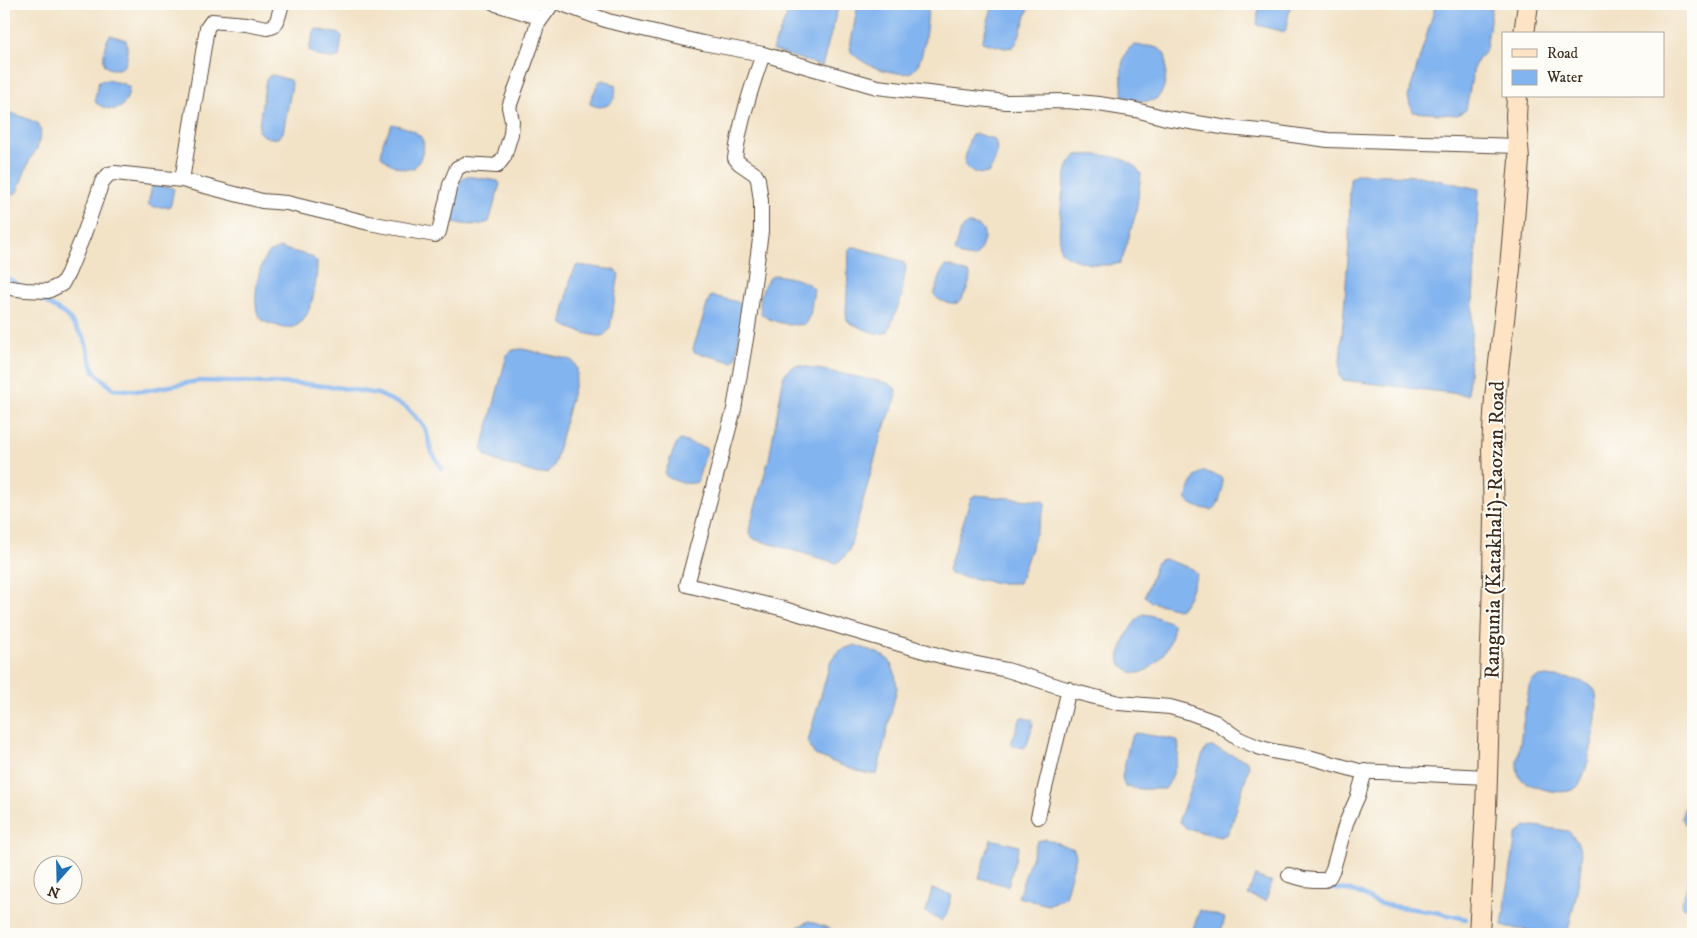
<svg xmlns="http://www.w3.org/2000/svg" width="1697" height="938" viewBox="0 0 1697 938" font-family="'IM FELL DW Pica',serif">
	<rect width="100%" height="100%" fill="#fdfcf7"/>
	<filter id="ink" filterUnits="userSpaceOnUse"><feTurbulence type="fractalNoise" baseFrequency=".02" numOctaves="2"/><feDisplacementMap in="SourceGraphic" scale="10" xChannelSelector="R" yChannelSelector="G"/><feConvolveMatrix kernelMatrix="1 2 1 2 8 2 1 2 1" color-interpolation-filters="sRGB"/></filter>
	<filter id="wash" filterUnits="userSpaceOnUse"><feTurbulence type="fractalNoise" baseFrequency=".0096" numOctaves="4" result="noise"/><feDisplacementMap in="SourceGraphic" scale="20" xChannelSelector="R" yChannelSelector="G"/><feGaussianBlur stdDeviation="1.12" result="paint"/><feColorMatrix in="noise" values="0 0 0 0 0 0 0 0 0 0 0 0 0 0 0 0 0 1.4 0 .05"/><feComposite in="paint" operator="in"/></filter>
	<g filter="url(#wash)">
		<rect width="100%" height="100%" fill="#f2e2c6"/>
		<path fill="#82b4ef" stroke="#5e6f86" d="M792,4H839L822,66L772,50Z
			M858,4H929C926,20 926,65 911,72C905,75 898,73 892,72C877,70 861,62 851,52L850,47Z
			M993,4H1030L1017,42L1013,47L1005,48L982,42Z
			M1259,4H1291L1285,32L1257,25Z
			M1436,4H1491L1492,7L1486,49L1474,66L1466,110L1457,115L1412,112L1408,97Z
			M316,29L340,34L342,36L339,57C330,60 316,57 309,50L314,32Z
			M110,35L126,40C128,50 130,69 116,69C112,69 107,69 105,65C103,62 104,57 104,54C105,47 106,41 110,35Z
			M1134,45C1142,46 1154,45 1161,50C1168,55 1166,64 1166,71C1165,88 1162,104 1141,101C1134,100 1128,99 1123,95C1121,80 1119,52 1134,45Z
			M273,75L290,80L292,85L283,133L278,138C271,139 263,137 258,131L266,79L269,76Z
			M108,80L124,84L129,87C128,108 115,116 96,103L95,97L99,81Z
			M602,80L610,82L615,85C619,102 604,112 590,104V101L599,82Z
			M4,111L23,117L37,123L41,131L37,149L30,159L17,192L13,195L4,192Z
			M392,124C408,128 430,133 422,154C420,159 418,164 414,168C402,172 389,164 381,156L383,142Z
			M977,134L994,139C1000,149 995,164 988,173C979,175 969,172 964,164L969,140L972,135Z
			M1077,155C1097,154 1130,154 1141,174L1136,213L1123,257L1120,263C1107,268 1070,263 1061,251C1056,243 1063,185 1066,174C1067,167 1071,159 1077,155Z
			M1359,174L1419,176L1479,189L1468,395L1343,380L1339,376L1349,244L1350,178Z
			M467,176L498,181L500,184L489,222C479,226 460,226 450,220C451,207 454,181 467,176Z
			M155,186L171,187L174,189L171,204L169,207H152L148,204L152,187Z
			M967,224C972,224 979,225 982,229C988,236 980,253 974,258L961,256L955,251L961,230Z
			M851,247H855L902,261L906,266L901,299L888,332C876,337 861,327 850,323L847,320L846,313L849,250Z
			M280,248L311,256L317,262C317,280 313,326 289,328C285,329 281,327 278,326C271,324 265,323 260,318C251,307 258,266 267,255C271,251 275,250 280,248Z
			M577,265L615,270L619,274L610,328C608,331 606,335 601,336C594,337 567,328 563,324L562,321L571,277Z
			M946,266L952,267L970,274C970,284 965,296 958,303C950,304 938,302 934,294L943,269Z
			M775,275C788,277 805,279 814,289L810,315L805,324C793,327 772,322 762,315C757,304 762,279 775,275Z
			M713,296L738,302L743,308L736,359L732,362L694,352L693,349L708,302L710,297Z
			M522,349L572,360L577,368V375L554,466L548,473L538,474L499,462L486,456L482,449L507,355L513,350Z
			M797,365L888,383L895,388L897,396L882,433L849,551L842,559L836,563L754,539L749,533L750,525L769,459L784,375L790,368Z
			M680,440L706,448L707,450L697,482C688,486 674,481 666,476L665,473L676,444Z
			M1204,471L1221,477C1225,486 1220,504 1213,510C1203,509 1192,507 1186,499C1190,489 1192,475 1204,471Z
			M975,495L1042,501L1045,503V507L1019,583H998L950,574L948,570L971,498Z
			M1164,559L1193,569L1197,575L1188,598L1182,607L1178,609L1151,602L1145,596L1156,564L1159,560Z
			M1143,614L1150,615L1170,622L1173,624C1175,641 1159,665 1143,672C1136,675 1123,671 1120,662C1118,657 1122,648 1124,643C1127,633 1134,621 1143,614Z
			M855,645L880,654L889,660L895,673L897,688L877,774C863,776 830,760 815,755L810,748L808,741L831,660L838,651Z
			M1547,676C1560,678 1585,678 1594,689C1603,699 1588,780 1576,788C1563,797 1532,788 1521,779C1517,774 1517,767 1517,761L1529,687C1532,677 1537,677 1547,676Z
			M1021,717L1032,720L1033,724L1027,745L1024,748L1013,746L1011,744Z
			M1137,733L1177,740C1183,749 1172,781 1165,789H1141L1125,787L1122,777L1130,740L1133,735Z
			M1212,747L1247,761L1249,767L1232,824L1227,834L1220,837L1186,828L1180,822V817L1203,754L1206,748Z
			M1693,788V826L1685,824L1681,818L1689,793Z
			M1534,826L1568,831C1574,836 1580,845 1581,854C1583,871 1572,912 1568,931L1563,934L1508,928L1502,925L1516,835L1525,827Z
			M991,839L1019,846L1008,886L979,878Z
			M1046,839L1074,849L1076,856L1065,897L1048,905L1018,897L1037,841Z
			M1693,866V911L1683,907L1682,902Z
			M1255,876L1272,882L1266,901L1248,895Z
			M932,889L952,895L946,916L941,921L926,912Z
			M1200,910L1225,918L1220,934H1191Z
			M809,921L841,933L842,934H791L792,930Z"/>
		<g fill="none" stroke-linecap="round" stroke-linejoin="round">
			<path stroke="#82b4ef" stroke-width="4.5" d="M4,276L17,284
				M34,295L66,315L84,338L94,371L113,389L142,391L198,381L306,384L342,388L378,394L406,407L425,427L432,453L442,469
				M1312,887L1347,890L1361,894L1375,902L1385,905L1435,912L1466,919"/>
		</g>
	</g>
	<g filter="url(#ink)">
		<g fill="none" stroke-linecap="round" stroke-linejoin="round">
			<defs>
				<path id="street" d="M496,4L542,18
					M562,4L608,21L703,43L763,54L877,87L1006,102L1067,101L1099,104L1136,110L1166,118L1228,128L1271,132L1328,140L1518,146
					M763,54C751,89 740,122 735,158L739,163L755,174L758,179L761,201V232L748,327L734,409L687,585L784,609L851,630L948,658L1007,670L1079,693L1119,703L1170,707L1188,712L1215,722L1239,739L1258,747L1272,751L1312,758L1359,771L1487,777
					M182,180L207,28L212,21L246,24L267,28L274,26L277,21L282,4
					M4,287L25,290L48,291L62,284L68,273L84,234L102,182L109,174L115,173L182,180L262,201L287,203L369,223L435,235L439,232L450,185L457,168L465,164L497,166L504,157L511,134L512,121L509,107L531,46L537,25L552,4
					M1038,817L1069,689
					M1289,875L1304,879L1314,880H1325L1329,877L1333,869L1346,823L1358,796L1365,771"/>
				<path id="secondary" d="M1524,34L1528,4
					M1479,934L1486,810L1493,580L1494,512L1492,449L1495,397L1510,268L1519,160L1516,117L1517,96"/>
			</defs>
			<use href="#street" stroke="#564637" stroke-width="16"/>
			<use href="#secondary" stroke="#564637" stroke-width="22"/>
			<use href="#street" stroke="#fff" stroke-width="14"/>
			<use href="#secondary" stroke="#fee4c5" stroke-width="20"/>
		</g>
	</g>
	<g text-anchor="middle" stroke-width="4" stroke-linejoin="round" paint-order="stroke">
		<g font-size="21" fill="#3b2a1e" stroke="#fdfcf7">
			<text transform="translate(1494 530) rotate(-89)" y="7">Rangunia (Katakhali)-Raozan Road</text>
		</g>
	</g>
	<rect width="1697" height="938" fill="none" stroke="#fdfcf7" stroke-width="20"/>
	<rect x="1502" y="32" width="162" height="65" fill="#fdfcf7" stroke="#afa8a0"/>
	<rect x="1512" y="49" width="25" height="8" fill="#fee4c5" stroke="#afa8a0"/>
	<text x="1547" y="58" font-size="15" fill="#3b2a1e">Road</text>
	<rect x="1512" y="70" width="25" height="15" fill="#82b4ef" stroke="#afa8a0"/>
	<text x="1547" y="82" font-size="15" fill="#3b2a1e">Water</text>
	<g transform="translate(58 880) rotate(200)"><circle r="24" fill="#fdfcf7" stroke="#afa8a0"/>
	<path d="M0-4L9 19L0 12L-9 19Z" fill="#1f6fb2"/>
	<text y="-8" font-size="14" font-weight="bold" text-anchor="middle" fill="#3b2a1e">N</text>
	</g>
</svg>
